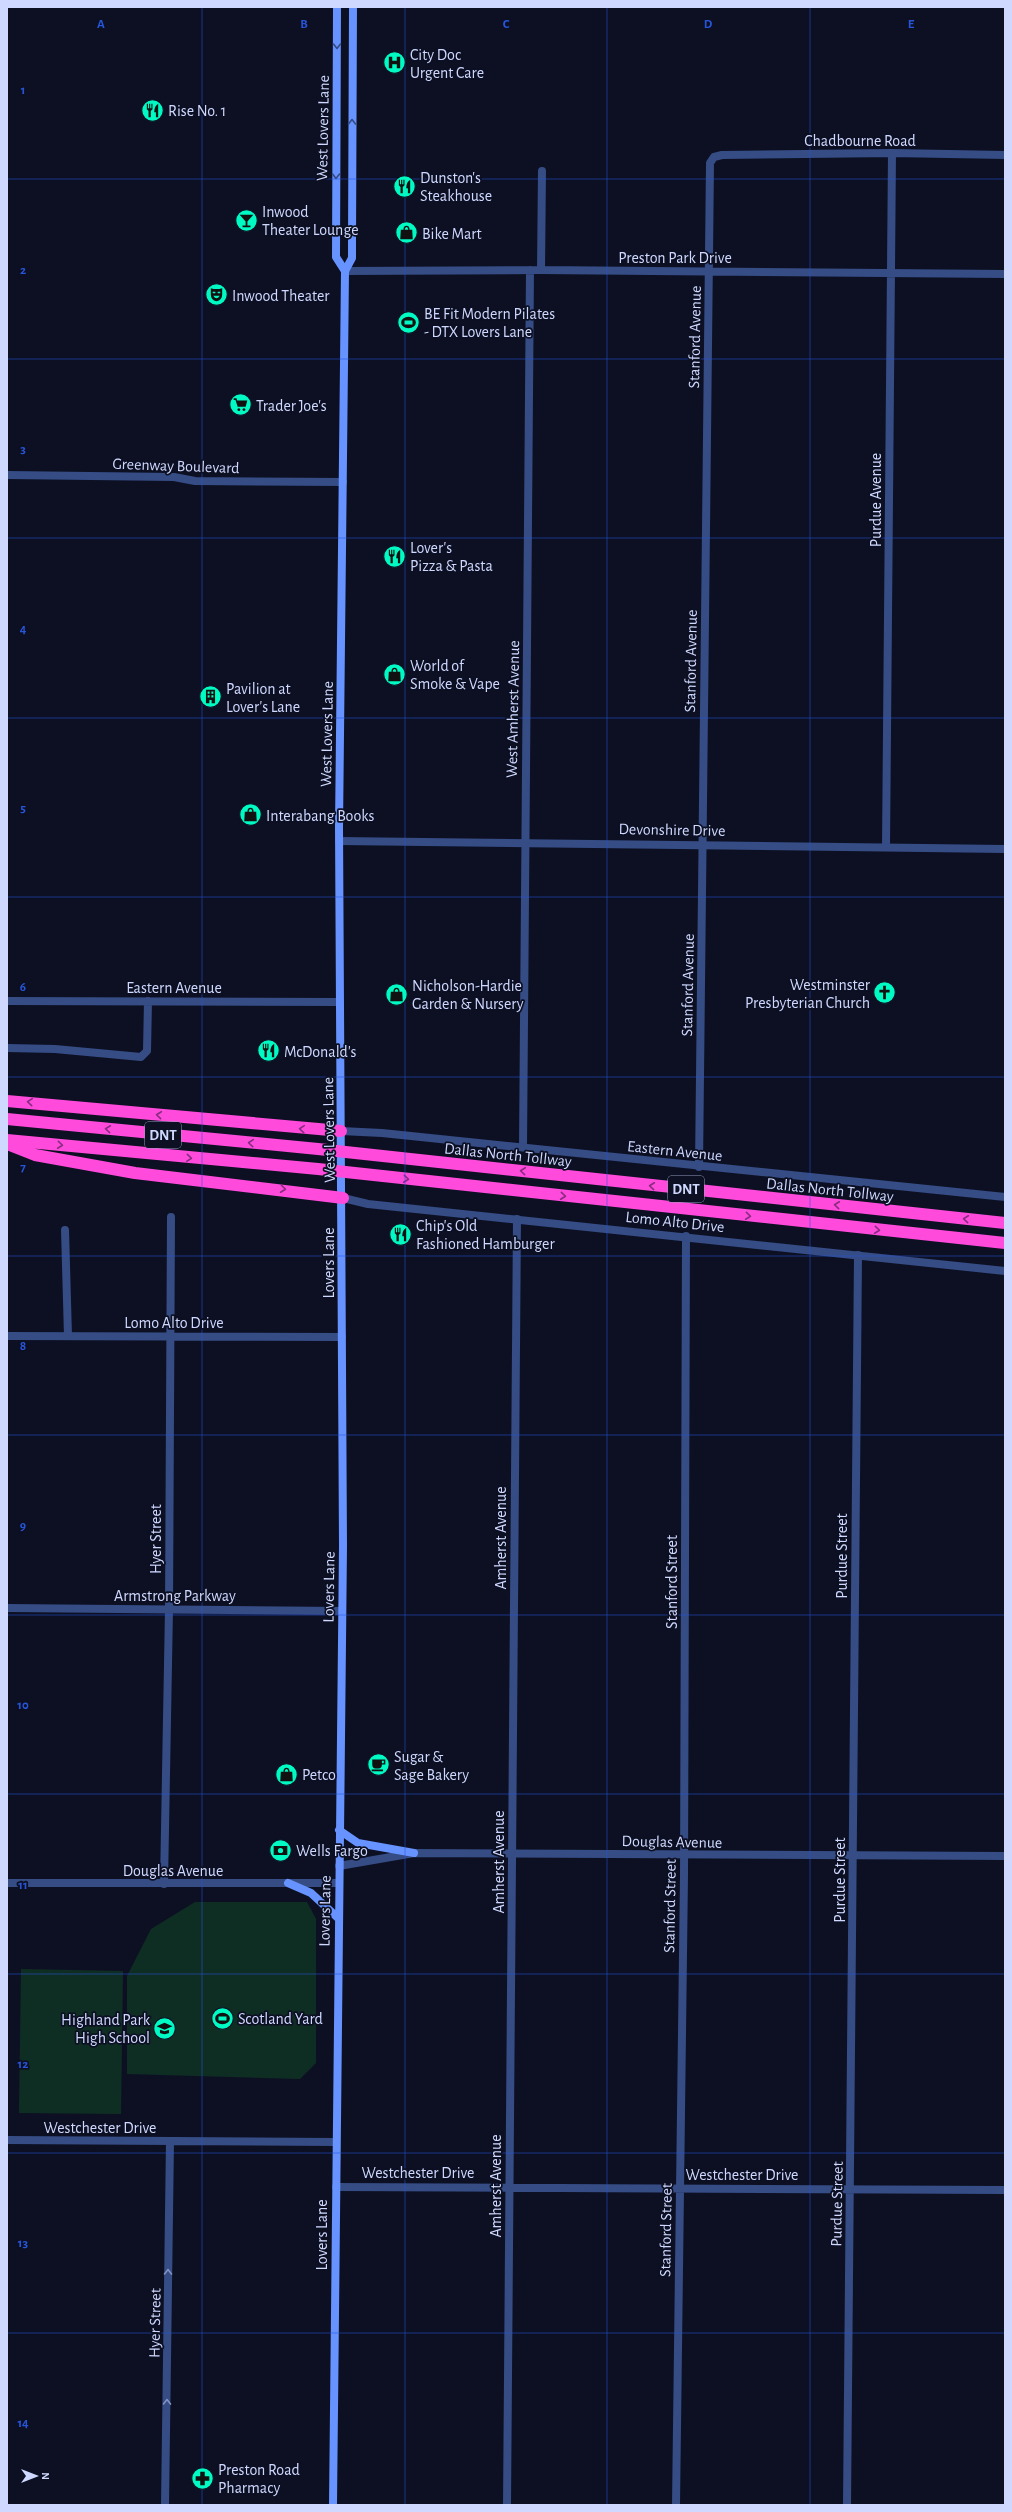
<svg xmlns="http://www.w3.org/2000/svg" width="1012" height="2512" viewBox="0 0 1012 2512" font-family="'Alegreya Sans',sans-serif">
	<rect width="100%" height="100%" fill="#0d1023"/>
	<path fill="#0f2e23" d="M195,1902H307L316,1919V2063L300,2079L127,2074V1976L151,1929Z
		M21,1969L123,1971L121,2114L19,2113Z"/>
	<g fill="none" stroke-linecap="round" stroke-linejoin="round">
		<path stroke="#354c85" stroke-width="8" d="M541,270L542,171
			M345,271L541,270L1005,274
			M7,475L174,477L195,481L343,482
			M886,847L892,153
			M7,1001L340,1002
			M7,1048L55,1049L141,1057L147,1051L148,1001
			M523,1147L530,270
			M699,1167L710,163L714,157L722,155L892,153L1005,155
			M65,1230L68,1336
			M7,1336L342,1337
			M164,1884L169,1609L171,1217
			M7,2140L336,2142
			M336,2187L1005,2190
			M165,2505L170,2141
			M507,2505L517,1219
			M676,2505L684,1876L686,1236
			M847,2505L858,1255"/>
		<path stroke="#354c85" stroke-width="8" d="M339,841L1005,849
			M341,1131L382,1133L1005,1197
			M343,1198L368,1204L1005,1271
			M7,1608L342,1611
			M339,1866L414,1853L1005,1856
			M7,1883H338"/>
		<path stroke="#6693ff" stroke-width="8" d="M337,7L336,257L345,271
			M339,1830L358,1843L414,1853
			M288,1883L311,1893L338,1918
			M333,2505L343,1546L339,827L345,271L352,258V242L353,7"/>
		<path stroke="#ff4adb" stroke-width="12" d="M7,1101L341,1131
			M7,1119L318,1149L1005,1223
			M7,1140L318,1169L1005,1243
			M7,1144L35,1155L135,1173L343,1198"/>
	</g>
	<defs><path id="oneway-chevron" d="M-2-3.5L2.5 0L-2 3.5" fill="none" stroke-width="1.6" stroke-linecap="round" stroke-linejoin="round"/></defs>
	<g stroke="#354b86">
		<use href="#oneway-chevron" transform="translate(337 46) rotate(90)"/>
		<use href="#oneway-chevron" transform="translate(352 122) rotate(-90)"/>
		<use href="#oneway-chevron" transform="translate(336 176) rotate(91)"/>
	</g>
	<g stroke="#862d7f">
		<use href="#oneway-chevron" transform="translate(30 1102) rotate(-175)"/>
		<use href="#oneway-chevron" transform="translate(159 1115) rotate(-174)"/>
		<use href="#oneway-chevron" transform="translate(108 1129) rotate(-174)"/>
		<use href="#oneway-chevron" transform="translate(302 1129) rotate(-175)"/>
		<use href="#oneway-chevron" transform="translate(251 1143) rotate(-175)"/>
		<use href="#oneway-chevron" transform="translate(60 1145) rotate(6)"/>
		<use href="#oneway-chevron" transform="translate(189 1158) rotate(5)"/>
		<use href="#oneway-chevron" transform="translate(523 1171) rotate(-174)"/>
		<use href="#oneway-chevron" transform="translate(406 1179) rotate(6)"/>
		<use href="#oneway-chevron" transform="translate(652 1186) rotate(-174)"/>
		<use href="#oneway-chevron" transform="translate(283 1189) rotate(7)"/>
		<use href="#oneway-chevron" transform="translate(563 1196) rotate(6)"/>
		<use href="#oneway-chevron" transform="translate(837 1205) rotate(-174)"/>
		<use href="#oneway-chevron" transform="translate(748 1216) rotate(6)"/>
		<use href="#oneway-chevron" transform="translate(966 1219) rotate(-174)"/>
		<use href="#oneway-chevron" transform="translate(877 1230) rotate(6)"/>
	</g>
	<g stroke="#8292c2">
		<use href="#oneway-chevron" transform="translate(168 2272) rotate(-89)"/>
		<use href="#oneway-chevron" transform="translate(167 2402) rotate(-89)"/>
	</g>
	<path fill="none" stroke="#2655da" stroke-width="1" stroke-opacity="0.55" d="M202,7V2505M405,7V2505M607,7V2505M810,7V2505M7,179H1005M7,359H1005M7,538H1005M7,718H1005M7,897H1005M7,1077H1005M7,1256H1005M7,1435H1005M7,1615H1005M7,1794H1005M7,1974H1005M7,2153H1005M7,2333H1005"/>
	<defs>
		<symbol id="hospital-disc" viewBox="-11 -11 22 22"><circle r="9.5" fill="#00fac3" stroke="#0d1023"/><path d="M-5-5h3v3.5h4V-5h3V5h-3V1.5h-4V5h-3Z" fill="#111"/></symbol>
		<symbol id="restaurant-disc" viewBox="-11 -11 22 22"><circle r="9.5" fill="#00fac3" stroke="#0d1023"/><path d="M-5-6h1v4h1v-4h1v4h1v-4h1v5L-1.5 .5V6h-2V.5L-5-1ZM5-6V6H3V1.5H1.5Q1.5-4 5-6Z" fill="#111"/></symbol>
		<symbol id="bar-disc" viewBox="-11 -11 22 22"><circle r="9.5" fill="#00fac3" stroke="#0d1023"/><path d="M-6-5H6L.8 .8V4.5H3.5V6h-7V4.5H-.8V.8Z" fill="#111"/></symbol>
		<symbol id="shop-disc" viewBox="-11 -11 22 22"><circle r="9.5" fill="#00fac3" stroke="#0d1023"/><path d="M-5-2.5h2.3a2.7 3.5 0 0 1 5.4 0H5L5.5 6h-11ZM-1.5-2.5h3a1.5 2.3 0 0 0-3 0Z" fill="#111"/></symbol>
		<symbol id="theatre-disc" viewBox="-11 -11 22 22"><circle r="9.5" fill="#00fac3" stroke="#0d1023"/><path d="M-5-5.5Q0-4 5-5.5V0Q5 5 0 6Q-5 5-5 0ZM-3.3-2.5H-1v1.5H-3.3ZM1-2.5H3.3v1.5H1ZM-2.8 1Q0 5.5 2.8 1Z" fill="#111"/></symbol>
		<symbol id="stadium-disc" viewBox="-11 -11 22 22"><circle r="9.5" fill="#00fac3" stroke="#0d1023"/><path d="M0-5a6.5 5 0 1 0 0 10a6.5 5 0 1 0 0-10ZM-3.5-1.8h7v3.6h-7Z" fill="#111"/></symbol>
		<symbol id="supermarket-disc" viewBox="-11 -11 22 22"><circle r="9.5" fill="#00fac3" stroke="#0d1023"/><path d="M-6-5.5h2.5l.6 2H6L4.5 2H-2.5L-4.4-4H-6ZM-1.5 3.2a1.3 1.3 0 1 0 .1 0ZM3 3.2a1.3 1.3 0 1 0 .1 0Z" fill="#111"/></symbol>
		<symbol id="building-disc" viewBox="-11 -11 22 22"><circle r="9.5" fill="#00fac3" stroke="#0d1023"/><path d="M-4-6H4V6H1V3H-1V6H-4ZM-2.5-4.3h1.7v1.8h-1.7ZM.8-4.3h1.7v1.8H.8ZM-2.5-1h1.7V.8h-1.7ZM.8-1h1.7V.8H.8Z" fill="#111"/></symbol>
		<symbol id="church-disc" viewBox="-11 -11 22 22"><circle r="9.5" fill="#00fac3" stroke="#0d1023"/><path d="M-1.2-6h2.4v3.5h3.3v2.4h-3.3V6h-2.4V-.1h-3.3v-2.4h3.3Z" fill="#111"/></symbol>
		<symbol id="cafe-disc" viewBox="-11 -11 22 22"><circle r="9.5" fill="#00fac3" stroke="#0d1023"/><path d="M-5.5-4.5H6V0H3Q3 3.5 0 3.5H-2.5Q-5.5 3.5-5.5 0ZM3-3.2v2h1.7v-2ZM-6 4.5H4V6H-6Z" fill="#111"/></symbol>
		<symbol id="bank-disc" viewBox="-11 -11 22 22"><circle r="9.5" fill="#00fac3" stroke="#0d1023"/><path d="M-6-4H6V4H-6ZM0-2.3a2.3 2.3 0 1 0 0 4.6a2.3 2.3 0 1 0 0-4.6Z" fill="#111"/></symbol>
		<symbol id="school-disc" viewBox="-11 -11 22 22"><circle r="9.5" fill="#00fac3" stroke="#0d1023"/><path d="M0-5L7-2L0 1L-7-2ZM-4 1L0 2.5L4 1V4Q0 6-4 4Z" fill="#111"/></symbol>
		<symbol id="pharmacy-disc" viewBox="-11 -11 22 22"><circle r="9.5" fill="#00fac3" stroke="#0d1023"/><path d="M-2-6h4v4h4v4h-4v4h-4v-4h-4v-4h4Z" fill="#111"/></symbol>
	</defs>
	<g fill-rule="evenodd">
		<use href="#hospital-disc" x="382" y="50" width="25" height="25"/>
		<use href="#restaurant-disc" x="140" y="98" width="25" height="25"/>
		<use href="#restaurant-disc" x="392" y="174" width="25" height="25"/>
		<use href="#bar-disc" x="234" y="208" width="25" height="25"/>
		<use href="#shop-disc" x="394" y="220" width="25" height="25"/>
		<use href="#theatre-disc" x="204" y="282" width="25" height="25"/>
		<use href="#stadium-disc" x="396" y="310" width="25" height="25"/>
		<use href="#supermarket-disc" x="228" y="392" width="25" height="25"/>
		<use href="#restaurant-disc" x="382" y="544" width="25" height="25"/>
		<use href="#shop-disc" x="382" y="662" width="25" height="25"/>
		<use href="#building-disc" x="198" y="684" width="25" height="25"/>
		<use href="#shop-disc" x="238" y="802" width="25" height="25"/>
		<use href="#church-disc" x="872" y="980" width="25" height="25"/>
		<use href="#shop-disc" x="384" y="982" width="25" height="25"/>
		<use href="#restaurant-disc" x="256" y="1038" width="25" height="25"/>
		<use href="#restaurant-disc" x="388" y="1222" width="25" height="25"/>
		<use href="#cafe-disc" x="366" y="1752" width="25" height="25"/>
		<use href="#shop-disc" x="274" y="1762" width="25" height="25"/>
		<use href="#bank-disc" x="268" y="1838" width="25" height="25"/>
		<use href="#stadium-disc" x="210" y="2006" width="25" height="25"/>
		<use href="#school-disc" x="152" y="2016" width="25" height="25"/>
		<use href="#pharmacy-disc" x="190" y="2466" width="25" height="25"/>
	</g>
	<g text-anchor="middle" stroke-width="3.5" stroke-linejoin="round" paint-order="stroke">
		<g fill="#0d1023" stroke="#959dbd" stroke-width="1">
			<rect x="145" y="1122" width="36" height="26" rx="3"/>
			<rect x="668" y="1176" width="36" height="26" rx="3"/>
		</g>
		<g font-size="15" font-weight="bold" fill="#cfd9ff">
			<text x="163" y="1140">DNT</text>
			<text x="686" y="1194">DNT</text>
		</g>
		<g font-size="16" fill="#cfd9ff" stroke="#0d1023" text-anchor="start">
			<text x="410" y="60">City Doc<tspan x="410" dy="18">Urgent Care</tspan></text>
			<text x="168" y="116">Rise No. 1</text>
			<text x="420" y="183">Dunston's<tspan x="420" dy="18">Steakhouse</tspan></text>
			<text x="262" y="217">Inwood<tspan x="262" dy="18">Theater Lounge</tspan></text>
			<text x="422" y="239">Bike Mart</text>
			<text x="232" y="301">Inwood Theater</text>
			<text x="424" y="319">BE Fit Modern Pilates<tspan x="424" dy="18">- DTX Lovers Lane</tspan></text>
			<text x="256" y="411">Trader Joe's</text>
			<text x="410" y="553">Lover's<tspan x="410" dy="18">Pizza &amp; Pasta</tspan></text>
			<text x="410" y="671">World of<tspan x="410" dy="18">Smoke &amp; Vape</tspan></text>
			<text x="226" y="694">Pavilion at<tspan x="226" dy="18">Lover's Lane</tspan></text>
			<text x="266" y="821">Interabang Books</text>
			<text x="870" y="990" text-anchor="end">Westminster<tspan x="870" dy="18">Presbyterian Church</tspan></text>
			<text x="412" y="991">Nicholson-Hardie<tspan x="412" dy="18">Garden &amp; Nursery</tspan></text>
			<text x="284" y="1057">McDonald's</text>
			<text x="416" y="1231">Chip's Old<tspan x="416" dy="18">Fashioned Hamburger</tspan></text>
			<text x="394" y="1762">Sugar &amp;<tspan x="394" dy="18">Sage Bakery</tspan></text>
			<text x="302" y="1780">Petco</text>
			<text x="296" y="1856">Wells Fargo</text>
			<text x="238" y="2024">Scotland Yard</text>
			<text x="150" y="2025" text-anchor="end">Highland Park<tspan x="150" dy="18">High School</tspan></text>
			<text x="218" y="2475">Preston Road<tspan x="218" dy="18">Pharmacy</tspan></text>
		</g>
		<g font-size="16" fill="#cfd9ff" stroke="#0d1023">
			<text transform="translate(322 128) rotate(-89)" y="6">West Lovers Lane</text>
			<text x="860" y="146">Chadbourne Road</text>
			<text x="675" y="263">Preston Park Drive</text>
			<text transform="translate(694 337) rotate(-89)" y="6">Stanford Avenue</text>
			<text transform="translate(176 465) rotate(2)" y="6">Greenway Boulevard</text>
			<text transform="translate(875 500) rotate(-90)" y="6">Purdue Avenue</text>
			<text transform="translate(690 661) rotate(-89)" y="6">Stanford Avenue</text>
			<text transform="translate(512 709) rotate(-89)" y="6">West Amherst Avenue</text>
			<text transform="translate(326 734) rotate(-89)" y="6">West Lovers Lane</text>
			<text transform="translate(672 829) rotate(1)" y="6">Devonshire Drive</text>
			<text transform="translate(687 985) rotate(-89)" y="6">Stanford Avenue</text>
			<text x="174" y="993">Eastern Avenue</text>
			<text transform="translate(328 1130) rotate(-91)" y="6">West Lovers Lane</text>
			<text transform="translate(675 1150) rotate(6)" y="6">Eastern Avenue</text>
			<text transform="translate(508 1154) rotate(6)" y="6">Dallas North Tollway</text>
			<text transform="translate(830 1189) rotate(6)" y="6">Dallas North Tollway</text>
			<text transform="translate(675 1221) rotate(6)" y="6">Lomo Alto Drive</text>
			<text transform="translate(328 1263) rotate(-90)" y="6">Lovers Lane</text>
			<text x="174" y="1328">Lomo Alto Drive</text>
			<text transform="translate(500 1538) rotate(-90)" y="6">Amherst Avenue</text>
			<text transform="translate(155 1539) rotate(-90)" y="6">Hyer Street</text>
			<text transform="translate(841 1556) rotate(-90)" y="6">Purdue Street</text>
			<text transform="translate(671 1582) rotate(-90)" y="6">Stanford Street</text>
			<text transform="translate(328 1587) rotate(-89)" y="6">Lovers Lane</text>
			<text x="175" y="1601">Armstrong Parkway</text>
			<text transform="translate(672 1841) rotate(1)" y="6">Douglas Avenue</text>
			<text transform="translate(498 1862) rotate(-90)" y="6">Amherst Avenue</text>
			<text x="173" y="1876">Douglas Avenue</text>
			<text transform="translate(839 1880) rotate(-90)" y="6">Purdue Street</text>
			<text transform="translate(669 1906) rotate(-89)" y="6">Stanford Street</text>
			<text transform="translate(324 1911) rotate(-89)" y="6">Lovers Lane</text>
			<text x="100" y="2133">Westchester Drive</text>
			<text x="418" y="2178">Westchester Drive</text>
			<text x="742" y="2180">Westchester Drive</text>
			<text transform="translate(495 2186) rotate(-90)" y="6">Amherst Avenue</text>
			<text transform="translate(836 2204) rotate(-89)" y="6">Purdue Street</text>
			<text transform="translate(665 2230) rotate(-89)" y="6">Stanford Street</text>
			<text transform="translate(321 2235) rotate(-90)" y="6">Lovers Lane</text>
			<text transform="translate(154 2323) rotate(-89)" y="6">Hyer Street</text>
		</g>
	</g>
	<g font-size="13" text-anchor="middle" font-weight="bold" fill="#2655da" stroke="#0d1023" stroke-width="3.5" stroke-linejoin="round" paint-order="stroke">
		<text x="101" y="28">A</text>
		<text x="304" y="28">B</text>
		<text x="506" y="28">C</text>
		<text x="708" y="28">D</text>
		<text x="911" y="28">E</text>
		<text x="23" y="94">1</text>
		<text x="23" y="274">2</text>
		<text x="23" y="453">3</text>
		<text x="23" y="633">4</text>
		<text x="23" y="812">5</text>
		<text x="23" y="991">6</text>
		<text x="23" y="1171">7</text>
		<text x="23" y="1350">8</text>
		<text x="23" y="1530">9</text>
		<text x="23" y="1709">10</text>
		<text x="23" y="1889">11</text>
		<text x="23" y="2068">12</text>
		<text x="23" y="2247">13</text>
		<text x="23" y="2427">14</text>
	</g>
	<rect width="1012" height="2512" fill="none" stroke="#cfd9ff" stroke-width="16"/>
	<g transform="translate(36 2476) rotate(90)" stroke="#0d1023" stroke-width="3" paint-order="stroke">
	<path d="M0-3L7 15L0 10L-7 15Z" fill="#cfd9ff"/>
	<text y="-6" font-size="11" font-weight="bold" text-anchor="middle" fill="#cfd9ff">N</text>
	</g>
</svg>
